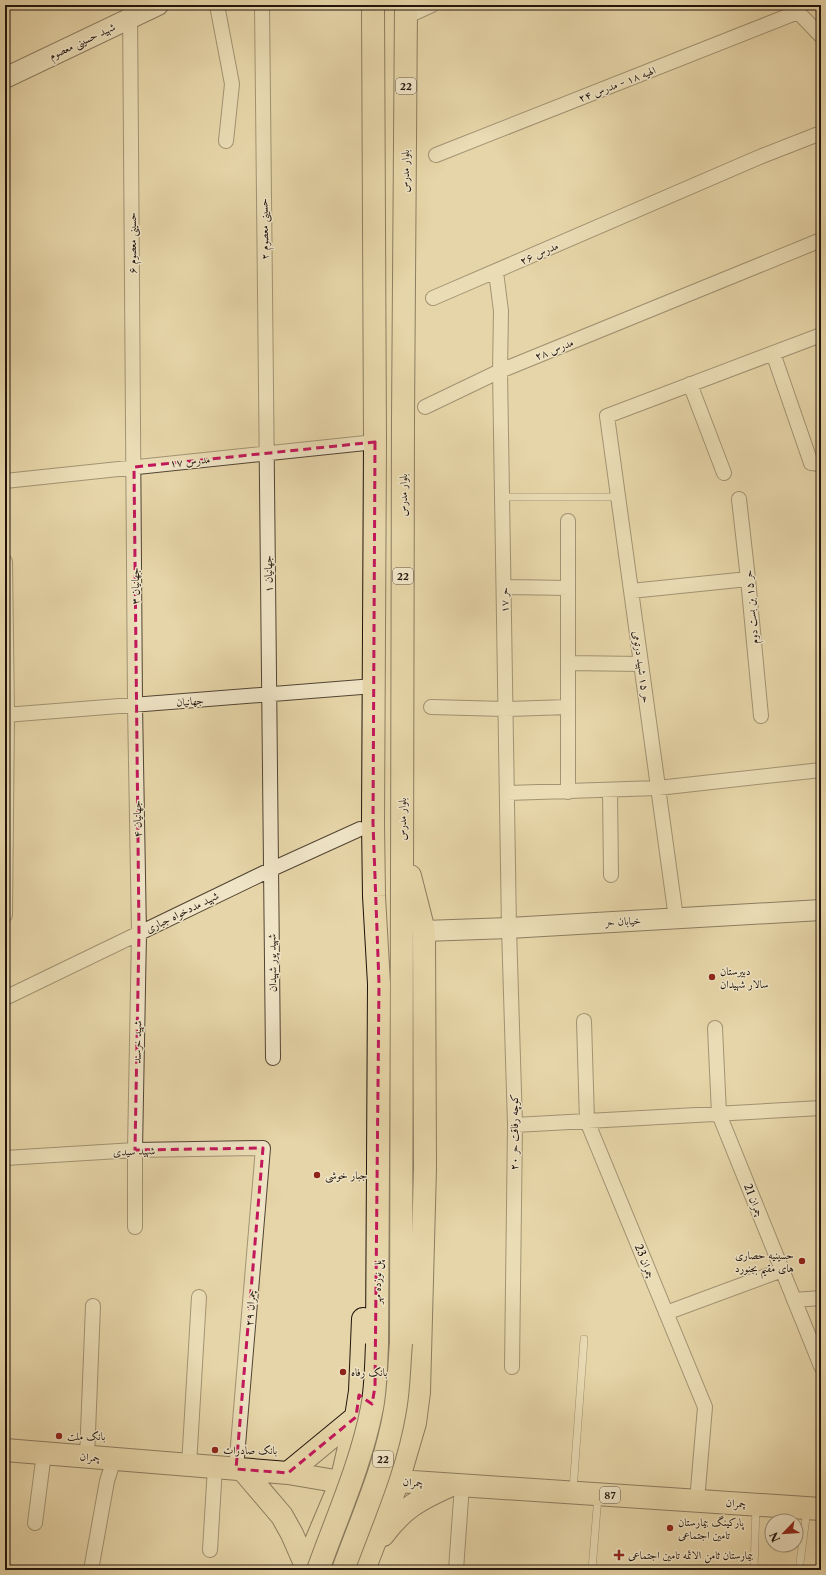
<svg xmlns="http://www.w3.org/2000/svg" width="826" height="1575" viewBox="0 0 826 1575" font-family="'Libre Caslon Text',Amiri,serif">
	<rect width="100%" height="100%" fill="#e6d5a8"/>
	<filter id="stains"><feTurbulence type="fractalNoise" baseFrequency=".005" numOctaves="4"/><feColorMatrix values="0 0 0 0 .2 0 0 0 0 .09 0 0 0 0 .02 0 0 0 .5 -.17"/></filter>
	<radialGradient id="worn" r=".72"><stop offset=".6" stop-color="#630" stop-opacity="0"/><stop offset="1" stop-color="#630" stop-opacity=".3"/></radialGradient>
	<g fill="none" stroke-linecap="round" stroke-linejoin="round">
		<defs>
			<path id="lane" d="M502,497H618
				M573,1490L584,1339
				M592,1570L598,1496
				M754,1570L756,1507
				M799,1570L807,1510"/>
			<path id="street" d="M130,5L135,705L139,933L135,1150V1227
				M217,5L232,84L226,141
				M262,5L273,1058
				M793,7L821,36
				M406,17L432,5
				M436,155L798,12
				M496,272L501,311L500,371L509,928L515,1125L512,1367
				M433,298L762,156L821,133
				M773,353L811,463L821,464
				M690,384L724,473
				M425,407L500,371L821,240
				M5,481L375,442
				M739,499L748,579L761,716
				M568,521V792
				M5,562L7,715L5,915
				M504,587L568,588
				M631,591L748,579
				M568,663L641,664
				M431,707L505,709L568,707
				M5,715L374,686
				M610,790L611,875
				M507,793L658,788L821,770
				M676,918L607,416L821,335
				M5,998L272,869L360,829
				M584,1021L587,1121L705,1407L697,1501
				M715,1028L719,1114L821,1366
				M515,1125L821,1108
				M5,1158L135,1150L263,1148L236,1469
				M794,1300L821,1298
				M666,1313L782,1270
				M87,1457L93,1306
				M189,1465L199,1297
				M35,1523L44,1453
				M210,1550L215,1467
				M91,1570L107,1481L114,1459
				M456,1570L462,1485"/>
			<path id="secondary" d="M5,78L158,5
				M424,931L509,928L821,910"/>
			<path id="primary" d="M373,5L375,442L373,823L374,896L379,984L377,1344
				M401,1343L403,419L406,5
				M5,1450L288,1473L341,1482L398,1481L821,1509
				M242,1469L282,1516L292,1534L306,1566
				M288,1473L356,1417
				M383,1535C403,1508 420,1499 449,1486
				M304,1570L341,1482L356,1417L360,1391L363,1319
				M364,1570L398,1481L415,1423L419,1392L425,1168L424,931L410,876"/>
		</defs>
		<use href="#lane" stroke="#524433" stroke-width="8"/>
		<use href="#street" stroke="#524433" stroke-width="16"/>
		<use href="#secondary" stroke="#20140c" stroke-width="22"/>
		<use href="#primary" stroke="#20140c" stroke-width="24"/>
		<use href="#lane" stroke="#efe4c6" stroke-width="7"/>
		<use href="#street" stroke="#efe4c6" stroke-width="14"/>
		<use href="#secondary" stroke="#efe4c6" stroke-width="20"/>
		<use href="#primary" stroke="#e6d5a8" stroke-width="22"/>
		<defs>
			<path id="primary-bridge" d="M318,1570C337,1517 361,1464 372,1408C376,1387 376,1366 377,1344
				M343,1570C362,1518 386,1465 395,1410C399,1388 399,1366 401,1343"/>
		</defs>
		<use href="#primary-bridge" stroke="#20140c" stroke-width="24" stroke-linecap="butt"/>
		<use href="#primary-bridge" stroke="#e6d5a8" stroke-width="22"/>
	</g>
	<path d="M0 0H826V1575H0ZM375,442L373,823L379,984L375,1387L372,1404L359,1395L356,1417L288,1473L236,1469L263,1148L135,1150L139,933L134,467Z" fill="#e6d5a8" fill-opacity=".55" fill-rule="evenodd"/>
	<path fill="none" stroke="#c2185b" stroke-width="3" stroke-dasharray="8 5" stroke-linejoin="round" d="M375,442L373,823L379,984L375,1387L372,1404L359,1395L356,1417L288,1473L236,1469L263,1148L135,1150L139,933L134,467Z"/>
	<g fill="#8f2418" stroke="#efe4c6" stroke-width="1.5">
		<circle cx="712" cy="977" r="4"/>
		<circle cx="317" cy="1175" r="4"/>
		<circle cx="802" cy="1261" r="4"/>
		<circle cx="343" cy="1372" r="4"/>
		<circle cx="59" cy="1436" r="4"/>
		<circle cx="215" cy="1450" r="4"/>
		<circle cx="670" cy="1528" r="4"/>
		<path d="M617 1549h4v4h4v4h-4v4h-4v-4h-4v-4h4z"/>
	</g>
	<g text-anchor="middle" stroke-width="3" stroke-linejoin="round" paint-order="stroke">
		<g fill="#efe4c6" stroke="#5e5244" stroke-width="1">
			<rect x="396" y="78" width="20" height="16" rx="3"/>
			<rect x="393" y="568" width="20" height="16" rx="3"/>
			<rect x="373" y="1451" width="20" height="16" rx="3"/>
			<rect x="600" y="1487" width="20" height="16" rx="3"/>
		</g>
		<g font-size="10" font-weight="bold" fill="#20140c">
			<text x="406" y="90">22</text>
			<text x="403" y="580">22</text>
			<text x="383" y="1463">22</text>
			<text x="610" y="1499">87</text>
		</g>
		<g font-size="11" fill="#20140c" stroke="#efe4c6">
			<text transform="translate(82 41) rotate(-25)" y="4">شهید حسینی معصوم</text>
			<text transform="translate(617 84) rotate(-21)" y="4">الهیه ۱۸ - مدرس ۲۴</text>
			<text transform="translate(405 171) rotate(-90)" y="4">بلوار مدرس</text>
			<text transform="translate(264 229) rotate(-91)" y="4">حسینی معصوم ۲</text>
			<text transform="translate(132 243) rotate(-90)" y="4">حسینی معصوم ۶</text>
			<text transform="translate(539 253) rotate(-24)" y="4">مدرس ۲۶</text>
			<text transform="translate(554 349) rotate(-22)" y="4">مدرس ۲۸</text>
			<text transform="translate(190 461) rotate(-6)" y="4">مدرس ۱۷</text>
			<text transform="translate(403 495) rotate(-90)" y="4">بلوار مدرس</text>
			<text transform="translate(268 574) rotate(-91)" y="4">جهانیان ۱</text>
			<text transform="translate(135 586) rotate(-90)" y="4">جهانیان ۳</text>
			<text transform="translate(504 600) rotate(-91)" y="4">حر ۱۷</text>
			<text transform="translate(751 607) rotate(-95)" y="4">حر ۱۵ بن بست دوم</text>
			<text transform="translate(642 667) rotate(82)" y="4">حر ۱۵ شهید درتومی</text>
			<text transform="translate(190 701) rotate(-5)" y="4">جهانیان</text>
			<text transform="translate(137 819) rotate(-91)" y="4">جهانیان ۴</text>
			<text transform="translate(402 819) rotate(-90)" y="4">بلوار مدرس</text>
			<text transform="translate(182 912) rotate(-26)" y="4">شهید مددخواه جباری</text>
			<text transform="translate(623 921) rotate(-3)" y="4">خیابان حر</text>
			<text transform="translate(272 963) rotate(-91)" y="4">شهید پور شهیدان</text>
			<text transform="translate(137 1042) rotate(-89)" y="4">شهید خرسند</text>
			<text transform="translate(514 1132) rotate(-90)" y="4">کوچه رفاقت حر ۲۰</text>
			<text transform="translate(134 1151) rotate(-2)" y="4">شهید سیدی</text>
			<text transform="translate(754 1200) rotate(68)" y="4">چمران 21</text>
			<text transform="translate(645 1261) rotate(68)" y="4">چمران 23</text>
			<text transform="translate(377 1282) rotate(-90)" y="4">پل نوزده مهر</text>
			<text transform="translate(250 1308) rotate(-85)" y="4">چمران ۲۹</text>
			<text transform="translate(90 1457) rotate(5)" y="4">چمران</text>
			<text transform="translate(413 1482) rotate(4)" y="4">چمران</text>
			<text transform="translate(736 1503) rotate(4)" y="4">چمران</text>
		</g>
		<g font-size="11" fill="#20140c" stroke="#efe4c6" text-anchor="start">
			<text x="720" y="975">دبیرستان<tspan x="720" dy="13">سالار شهیدان</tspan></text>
			<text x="325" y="1179">جبار خوشی</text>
			<text x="794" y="1259" text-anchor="end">حسینیه حصاری<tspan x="794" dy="13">های مقیم بجنورد</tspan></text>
			<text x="351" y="1376">بانک رفاه</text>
			<text x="67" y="1440">بانک ملت</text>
			<text x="223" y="1454">بانک صادرات</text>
			<text x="678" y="1526">پارکینگ بیمارستان<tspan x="678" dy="13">تامین اجتماعی</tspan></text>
			<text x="628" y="1559">بیمارستان ثامن الائمه تامین اجتماعی</text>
		</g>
	</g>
	<rect width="826" height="1575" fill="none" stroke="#e6d5a8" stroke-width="20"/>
	<rect x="6" y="6" width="814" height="1563" fill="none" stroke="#20140c" stroke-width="2"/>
	<rect x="10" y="10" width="806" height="1555" fill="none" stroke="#20140c"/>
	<g transform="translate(784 1533) rotate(245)"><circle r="19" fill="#efe4c6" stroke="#9c917c"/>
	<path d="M0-3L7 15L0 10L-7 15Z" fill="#8f2418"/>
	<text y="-6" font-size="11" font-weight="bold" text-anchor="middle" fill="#20140c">N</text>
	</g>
	<rect width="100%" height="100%" filter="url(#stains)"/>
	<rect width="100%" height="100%" fill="url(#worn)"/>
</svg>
